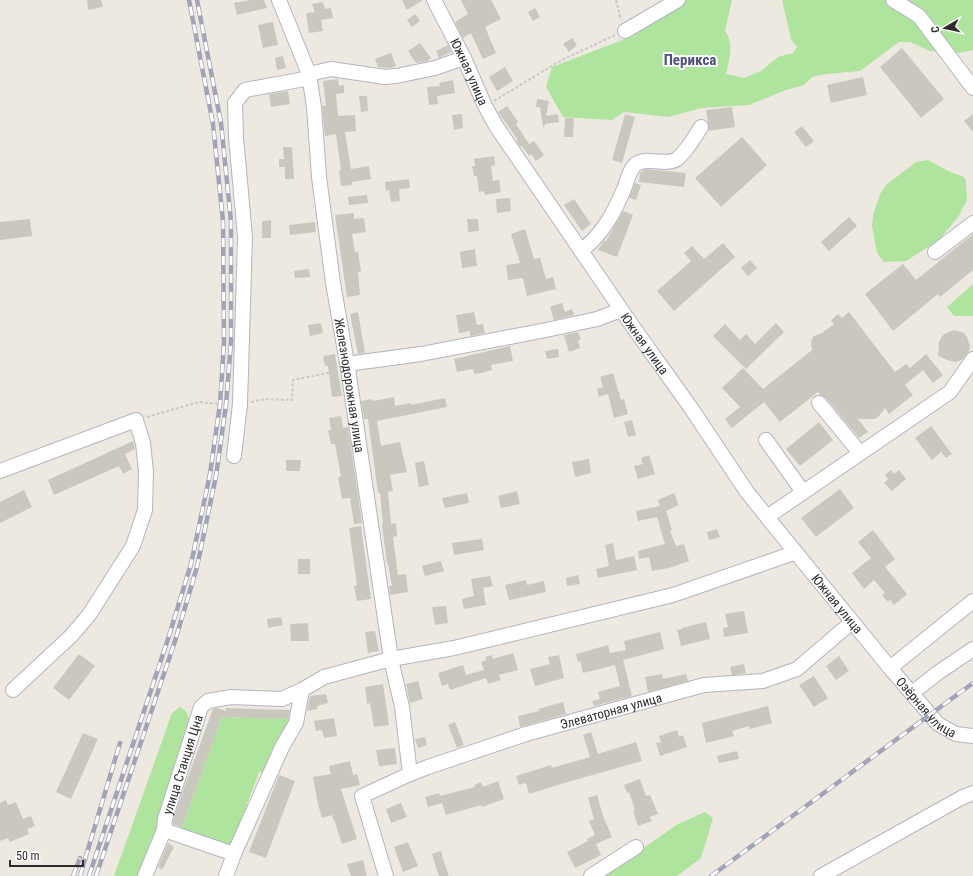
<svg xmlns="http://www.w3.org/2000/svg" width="973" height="876" viewBox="0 0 973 876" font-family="'Roboto Condensed',sans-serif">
	<rect width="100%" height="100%" fill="#eee9e0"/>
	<path fill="#aee49d" d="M687,0H732L725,31C735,44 729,59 726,74L744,78L761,71L778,57L793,53L797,47L791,39L782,0H973V50L959,53L930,51L910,42H899L860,71L827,74L812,77L804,85L786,90L749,105L702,108L668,117L624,112L612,120L563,117L546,87L552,67L633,36Z
		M928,160L948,171L964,177L966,182L967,200L958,217L939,240L906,261L884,262L877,253L872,226L873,215L880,194L886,185L916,162Z
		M973,284V316H954L947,307Z
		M180,707L186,711L189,719L193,721L162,818L140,876H114L172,713Z
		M222,717L293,719L266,773L259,772L233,842L230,847L180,832Z
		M705,812L713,818L701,858L677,876H603L678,824Z"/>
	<path fill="#cac7be" d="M87,0H101L103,7L88,10Z
		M250,0H264L267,8L237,15L234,3Z
		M402,0H423L407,10Z
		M461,0H491L501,19L485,27L496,53L483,59L471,33L463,38L455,22L468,14Z
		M323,2L325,9L331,8L333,18L321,20L323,31L309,33L306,13L315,12L312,4Z
		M535,8L540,17L533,21L528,12Z
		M415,14L420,21L412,27L407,20Z
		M273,22L278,45L263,48L258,25Z
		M572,38L577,45L569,52L563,44Z
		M420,43L431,58L427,61L416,63L408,51Z
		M448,45L451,52L439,58L436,51Z
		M902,48L944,99L921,118L880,67Z
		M391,53L396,66L390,68L378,67L375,59Z
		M283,56L286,68L277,70L275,58Z
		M505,67L513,81L497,91L489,77Z
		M863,77L867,95L831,103L827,85Z
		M338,79L339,86L344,85V93L336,94L338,116L355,115L356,131L345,132L351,169L369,166L371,179L352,182V185L341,186L339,170H341L336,134L325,136L322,106H326L323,81Z
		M453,80L455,93L437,96L438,104L429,105L427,87L440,86L439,83Z
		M288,91L290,104L271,107L269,94Z
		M359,96H367L368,111L361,112Z
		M537,99L549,101L546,116L558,114L559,122L545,124L544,127H543L540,107H536Z
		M507,106L518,122L516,124L529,144L534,141L544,155L536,161L531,154L529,156L522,146L521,147L516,141L518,140L498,112Z
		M732,107L735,127L709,131L706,110Z
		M462,114L463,128L454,130L452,115Z
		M625,114L635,117L622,163L612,160Z
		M973,114V132L964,121Z
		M565,118H574L573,137H564Z
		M802,126L814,141L806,147L794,132Z
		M742,137L767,165L721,207L695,178Z
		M283,147H292L294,179H285V167H279V159H284Z
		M494,156L495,165L491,166L493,181L499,180L501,192L485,195L484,191L479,192L477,176H474L472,166H475L474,159Z
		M645,169L686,173L684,187L639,182L640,173Z
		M409,179L410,188L399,189L400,201L391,202L389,190L386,191L385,182Z
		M635,183L641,185L636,200L629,198Z
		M367,195L368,203L349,205L348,197Z
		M510,198L511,211L497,213L496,199Z
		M574,199L591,224L582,231L564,205Z
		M623,211L633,215L617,257L598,250L604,241H606Z
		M354,213V219L364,218L366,232L352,234L355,252H358L361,271L358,272L360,295L347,297L335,215Z
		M849,217L857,226L829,251L821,242Z
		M30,219L32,236L0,240V222Z
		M467,219H478L479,231L468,232Z
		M271,220V238H262V221Z
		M315,222L316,232L290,235L289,225Z
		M525,229L534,259L540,258L546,279L553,277L556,289L527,296L523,278L508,280L506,265L520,263L511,234Z
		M973,234V270L940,297L938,294L893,331L865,294L903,264L916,280Z
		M723,243L735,257L674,311L657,291L691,261L684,253L692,246L704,259Z
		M475,249L477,266L462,268L460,252Z
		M750,260L757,268L748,276L741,268Z
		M309,269L310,277L295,278L294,271Z
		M562,303L565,312L572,309L574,315L554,320L550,307Z
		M358,312L365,353L358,354L350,314Z
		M474,312L477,325L483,324L485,333L470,336V331L459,333L456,315Z
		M849,312L895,372L906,364L910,368L926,354L943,375L933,383L923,370L905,385L913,395L889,414L885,408L879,416L875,419H858L868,432L859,438L826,398L820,395L818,392L780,422L764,402L732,428L725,419L740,407L722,388L743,368L763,389L812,350L811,342L813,337L816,335L822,333L834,324L831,320L838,314L842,318Z
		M321,323L323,333L310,336L308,325Z
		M776,323L784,332L746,369L713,336L725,324L740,340L746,334L755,344Z
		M954,330L964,333L967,337L970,347L969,351L962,360L955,362L950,361L938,356L939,342L941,338L944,334Z
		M578,332L581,339L578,340L580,348L569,352L564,335Z
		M510,346L513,361L491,365L492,370L482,373L474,374L473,369L457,372L454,359Z
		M558,349L559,357L547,359L545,351Z
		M335,354L342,396L332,397L328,366H325L323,356Z
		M613,373L621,400L624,399L628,414L614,418L608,394L599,397L597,389L603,387L600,377Z
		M394,397L395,406L411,403V405L445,398L447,407L377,421L381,446L400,442L407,472L390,475L393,491L388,492L391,524L396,523L397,536L393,537L398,575L406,574L408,592L390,595L389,586H392L388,564H387L382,525H383L380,493H378L368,419H364L361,401L372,399L373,401Z
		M341,416L343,428L348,427L362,523L354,524L350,498L342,499L338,477L341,476L335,444H331L328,430H331L329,418Z
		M632,420L636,435L628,437L624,422Z
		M819,422L833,440L800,466L786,449Z
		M931,426L952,454L946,458L941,452L932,460L915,438Z
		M133,441L135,449L125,454L132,469L123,474L119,466L54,495L48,480Z
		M649,455L655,474L638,479L634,466L643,464L641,458Z
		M589,459L591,473L575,477L572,462Z
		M286,460H301L300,471H286Z
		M424,461L429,485L419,487L415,463Z
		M891,470L894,474L899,470L906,479L892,491L884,483L888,479L885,475Z
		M840,489L854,508L816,537L801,518Z
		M24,490L32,507L0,523V502Z
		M517,491L520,504L501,508L498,496Z
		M467,493L469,503L445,508L442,498Z
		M674,493L679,505L666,511L672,530L670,531L676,546L684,544L689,561L669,568L652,571L649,557L639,559L638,551L665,544L657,517L638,521L636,511L660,506L658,500Z
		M361,526L371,599L357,601L354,586L357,585L349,528Z
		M717,529L720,537L709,540L707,532Z
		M873,530L895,559L885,567L907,594L894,605L890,600L888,602L882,595L885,593L874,580L864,589L852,573L871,558L858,542Z
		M482,539L484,550L454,555L452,543Z
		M613,543L616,560L634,556L637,570L598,578L596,569L609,566L605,545Z
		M298,559H310V574H298Z
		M441,561L444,571L425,576L422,566Z
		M578,575L580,584L567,586L566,578Z
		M490,576L493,586L483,588L486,605L464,609L462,599L474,596L471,579Z
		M526,580L527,585L544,581L546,592L509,600L505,585Z
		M446,606L448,623L435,625L432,607Z
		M744,611L748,633L724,637L723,628L728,627L725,614Z
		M281,617L283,625L268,628L267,619Z
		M706,622L710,639L681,646L677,630L682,629V628Z
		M308,623L309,641H291L290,624Z
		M375,631L379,651L368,653L365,632Z
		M660,632L664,649L623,660L632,696L594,706L592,701L600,699L598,692L620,686L615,665L583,673L580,661L578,662L576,654L608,645L610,653L626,650L624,641Z
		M513,653L518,670L499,675L501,680L488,684L486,678L450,690L448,684L442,686L438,673L463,665L466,675L484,670L481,662L486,660L485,657L492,655L493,659Z
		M79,654L95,666L69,700L53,688Z
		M559,655L564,678L535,686L530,669L550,664L548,657Z
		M839,656L849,671L836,680L826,666Z
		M744,664L746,673L732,675L730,667Z
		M662,674L663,679L686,674L688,681L648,692L645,677Z
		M814,676L828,698L814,707L799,685Z
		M418,681L423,699L410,703L406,684Z
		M383,684L389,725L374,727L370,703L367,704L365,687Z
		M326,694L328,703L317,706L318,709L307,711L310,696Z
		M563,702L566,714L520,727L518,716L539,711L538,709Z
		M768,706L772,723L750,729L749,726L732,731L734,736L706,743L702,723Z
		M217,708L226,711V708L290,710L288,719L222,717L182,827L173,824V821L184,788L213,709Z
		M334,718L337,736L324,738L322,730L316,731L314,721Z
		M455,722L464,745L457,748L448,725Z
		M677,730L679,737L683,735L687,747L660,756L656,743L661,742L659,736Z
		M591,732L598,754L636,742L642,761L564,783L529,794L526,783L519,785L516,776L551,765L552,768L590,757L583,735Z
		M83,733L98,739L71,799L56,792Z
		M425,737L427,745L418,748L415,739Z
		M395,748L397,764L379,766L376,750Z
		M737,751L739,759L719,763L717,756Z
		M350,761L353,775L357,774L360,785L341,789L357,839L342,844L334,819L333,820L332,815L322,818L318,804L313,777L331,774L329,766Z
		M279,775L295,781L266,858L249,852Z
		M640,779L646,796L650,795L658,814L650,817L652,821L638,826L633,811L635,810L629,792L627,793L624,785Z
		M498,781L504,799L482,807L481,805L446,815L442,803L428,807L425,797L439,793L440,796L475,787L474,785L481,782L483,787Z
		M597,795L603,816L612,837L596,844L601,855L575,868L567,852L588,841L587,839L595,835L589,821L594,819L588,798Z
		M6,800L8,805L16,802L23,819L31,816L35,826L27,829L29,834L10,842L8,838L0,841V803Z
		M401,803L407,817L391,823L386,809Z
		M408,842L418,866L403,872L394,847Z
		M168,843L174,847L162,870L158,867Z
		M441,851L443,859L449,876H439L436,867L432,854Z
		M363,860L367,876H351L347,864Z"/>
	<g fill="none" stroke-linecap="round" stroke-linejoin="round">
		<defs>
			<g id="minor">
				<path id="s1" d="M279,0L309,74L314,107L319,177L333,283L348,369L391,659L402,707L410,774"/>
				<path id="s2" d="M434,0L464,58L485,106L496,126L631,324L691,408L747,492L767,517L890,668L938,724L956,734L973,736"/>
				<path d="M893,0L919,16L973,88"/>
				<path d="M625,31L678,0"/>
				<path d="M309,74L331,69L385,77L396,76L435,68L464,58"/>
				<path d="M581,251C602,235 614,213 624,189C628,180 628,172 635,165C645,155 665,167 677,159C687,151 694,138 701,127"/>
				<path d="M935,252L973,223"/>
				<path d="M347,364L421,354L546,330L597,319L621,310"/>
				<path d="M819,403L860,453"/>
				<path d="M766,440L803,492"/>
				<path d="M234,456L240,404L245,237L236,137L235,103L245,90L310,78"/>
				<path d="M0,471L136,420L143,443L146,472L145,510L133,546L89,615L71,636L13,690"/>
				<path d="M767,517L950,392L973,359"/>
				<path d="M890,668L973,601"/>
				<path d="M912,693L939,672L973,649"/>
				<path d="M164,830L234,854L226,876"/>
				<path d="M234,854L282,747L296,723L302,690"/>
				<path id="s3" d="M145,876L164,830L165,819L201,707L208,701L231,697L282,699L302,690L324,677L391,659L454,648L673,595L794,553"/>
				<path id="s4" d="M386,876L362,796L410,774L428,767L526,734L704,685L763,681L797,669L852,622"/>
				<path d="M591,876L636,847"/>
				<path d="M821,876L961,798L973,793"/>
			</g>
		</defs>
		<use href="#minor" stroke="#b3b4c0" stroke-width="16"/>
		<path stroke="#c8c8c8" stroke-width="2" stroke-dasharray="3 2" stroke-linecap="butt" d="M616,0L621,20
			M494,101L560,61L615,35
			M251,402L265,399L292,400L293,380L337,371
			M147,417L199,402L229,405"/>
		<use href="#minor" stroke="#fff" stroke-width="14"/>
		<defs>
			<path id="rail" d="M73,876L80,858
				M80,876L120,743
				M89,876L168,639L191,564L210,474L220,404L224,342L223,221L213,124L189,0
				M96,876L175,641L197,567L216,476L226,405L231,342V221L221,123L197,0
				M711,876L973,683"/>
		</defs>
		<use href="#rail" stroke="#a2a3b7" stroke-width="4.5"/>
		<use href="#rail" stroke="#fff" stroke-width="3" stroke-dasharray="9" stroke-linecap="butt"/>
	</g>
	<g text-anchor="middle" stroke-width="4" stroke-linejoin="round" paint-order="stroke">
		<g font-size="13" fill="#2d2d2d" stroke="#fff">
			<text dy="5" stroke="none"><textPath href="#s2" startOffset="80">Южная улица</textPath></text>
			<text dy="5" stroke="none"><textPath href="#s2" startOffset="404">Южная улица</textPath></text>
			<text dy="5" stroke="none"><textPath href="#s1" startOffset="394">Железнодорожная улица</textPath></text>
			<text dy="5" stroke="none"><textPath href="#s2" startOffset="728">Южная улица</textPath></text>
			<text dy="5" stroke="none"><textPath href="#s2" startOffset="865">Озёрная улица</textPath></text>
			<text dy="5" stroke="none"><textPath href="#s4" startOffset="347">Элеваторная улица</textPath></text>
			<text dy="5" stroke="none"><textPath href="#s3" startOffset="118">улица Станция Цна</textPath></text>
		</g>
		<g font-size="15" font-weight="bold" fill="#4c517e" stroke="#fff">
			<text x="690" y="65">Перикса</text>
		</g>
	</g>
	<g transform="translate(945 28) rotate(261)" stroke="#ffffff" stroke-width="3" paint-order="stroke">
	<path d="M0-3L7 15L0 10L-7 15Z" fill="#2d2d2d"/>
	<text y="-6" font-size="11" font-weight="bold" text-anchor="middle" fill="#2d2d2d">С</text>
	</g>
	<path d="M10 860v6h73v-6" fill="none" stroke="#2d2d2d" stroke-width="2"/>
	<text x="16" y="860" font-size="12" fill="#2d2d2d" stroke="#ffffff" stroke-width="3" paint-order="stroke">50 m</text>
</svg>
